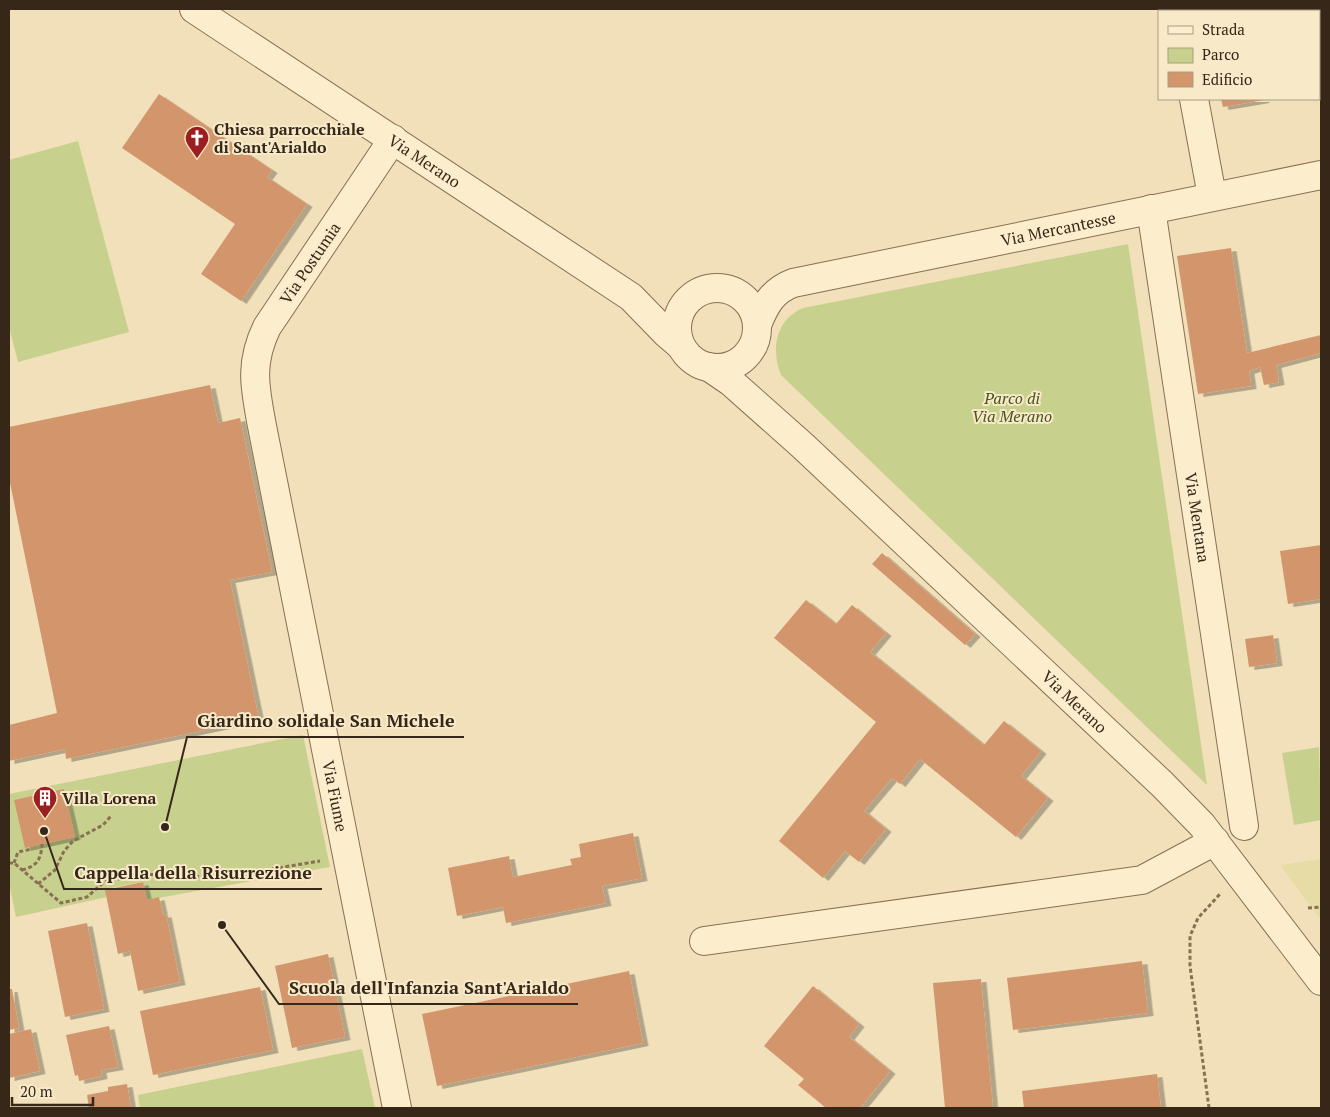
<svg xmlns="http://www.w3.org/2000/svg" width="1330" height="1117" viewBox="0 0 1330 1117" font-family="'PT Serif',serif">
	<defs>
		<filter id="shadow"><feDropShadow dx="5.5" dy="3" stdDeviation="0" flood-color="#0004"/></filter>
	</defs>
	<rect width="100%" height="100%" fill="#f1e0b9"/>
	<path fill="#e7dca6" d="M1321,859V920L1280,865Z"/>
	<path fill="#c8d08d" d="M78,141L129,332L18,362L9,327V160Z
		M1128,244L1207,785L781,375C771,350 775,320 803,308Z
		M303,735L330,867L147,900L142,882L106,889L107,897L16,917L9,883V794Z
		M1319,747L1321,820L1294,825L1282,753Z
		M362,1049L375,1108H140L138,1095Z"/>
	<path fill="#d3966c" filter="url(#shadow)" d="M1321,41V90H1319V42Z
		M159,94L272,170L267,177L307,204L241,301L201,274L235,224L122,148Z
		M1221,99H1264V100L1223,107Z
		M1231,248L1247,353L1321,335V353L1276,365L1279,382L1264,385L1260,367L1249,371L1251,386L1198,394L1177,256Z
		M210,385L218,423L240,418L272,572L230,580L259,719L66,759L65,749L9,761V725L57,713L9,478V427Z
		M1321,545V599L1288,604L1280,551Z
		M882,553L975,634L965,645L872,564Z
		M806,600L836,624L852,605L886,633L870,652L984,745L1004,721L1041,751L1021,776L1048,798L1016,837L920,759L900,784L892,778L864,811L886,829L859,862L845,851L823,878L779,841L876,722L774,638Z
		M1273,635L1277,663L1249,667L1245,639Z
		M64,789L75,837L25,848L14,800Z
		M633,833L642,878L602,886L606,903L506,923L503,907L457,916L448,868L509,856L513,877L572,865L570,859L581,857L579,844Z
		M143,882L147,900L159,897L163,915L166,914L180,982L138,991L130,951L118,954L105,890Z
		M87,923L104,1009L65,1017L48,931Z
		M328,954L345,1037L292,1048L275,966Z
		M1142,961L1148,1013L1013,1030L1007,978Z
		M629,971L643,1043L437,1086L422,1014Z
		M981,979L993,1108H945L933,983Z
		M813,986L859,1024L849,1037L890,1071L860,1108H826L798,1085L804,1079L764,1046Z
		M260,987L273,1050L153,1075L140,1011Z
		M9,989H12L19,1028L9,1030Z
		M109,1026L118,1067L101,1070L102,1076L79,1081L78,1075L75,1076L66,1035Z
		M31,1029L40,1071L9,1078V1034Z
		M1157,1074L1161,1108H1024L1022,1091Z
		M127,1084L131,1108H89L87,1095L108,1091V1087Z"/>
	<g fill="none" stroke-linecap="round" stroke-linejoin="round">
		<defs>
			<g id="minor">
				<path id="s1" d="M194,9L631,297L666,333L680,345"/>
				<path d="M1177,9V11"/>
				<path d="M1194,99L1212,196"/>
				<path id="s2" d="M393,139L267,327C249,364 255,388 262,426L397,1108"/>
				<path id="s3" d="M1151,209L1244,826"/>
				<circle cx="717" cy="328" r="40"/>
				<path id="s4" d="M757,325C765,305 772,291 793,283L1321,175"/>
				<path id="s5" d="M709,367L731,382L803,446L1162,784L1202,825L1321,981"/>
				<path d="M704,941L1142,880L1215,841"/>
			</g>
		</defs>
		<use href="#minor" stroke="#896f53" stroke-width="30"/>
		<path stroke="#896f53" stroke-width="3" stroke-dasharray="4 2.5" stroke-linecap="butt" d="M9,863H14L61,903L87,897L104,882L137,875L169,874L201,877L241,874L320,861
			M14,863L18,852L32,849
			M22,870C37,866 41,860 42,844
			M38,884L55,870L64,851L73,841L103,825L111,816
			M1308,908L1321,907
			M1209,1108L1190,966V936L1198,918L1220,894"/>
		<use href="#minor" stroke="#fcedcd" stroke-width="28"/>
	</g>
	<defs>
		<symbol id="church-pin" viewBox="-11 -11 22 30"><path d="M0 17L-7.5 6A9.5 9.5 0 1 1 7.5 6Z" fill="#9d1e20" stroke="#f8eac9"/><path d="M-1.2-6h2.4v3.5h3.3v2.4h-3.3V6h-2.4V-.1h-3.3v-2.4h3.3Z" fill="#fff"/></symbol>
		<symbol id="building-pin" viewBox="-11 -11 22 30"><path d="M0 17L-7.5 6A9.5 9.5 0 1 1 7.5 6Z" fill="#9d1e20" stroke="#f8eac9"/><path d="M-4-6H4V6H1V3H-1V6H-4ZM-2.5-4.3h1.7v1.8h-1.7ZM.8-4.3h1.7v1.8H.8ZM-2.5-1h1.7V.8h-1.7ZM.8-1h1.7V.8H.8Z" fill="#fff"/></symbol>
	</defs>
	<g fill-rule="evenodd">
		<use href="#church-pin" x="183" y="124" width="28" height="38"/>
		<use href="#building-pin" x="31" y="784" width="28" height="38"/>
	</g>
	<g text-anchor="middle" stroke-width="4" stroke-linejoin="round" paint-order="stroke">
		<g font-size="16" font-weight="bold" fill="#362719" stroke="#f8eac9" text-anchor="start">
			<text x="214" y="135">Chiesa parrocchiale<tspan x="214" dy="18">di Sant'Arialdo</tspan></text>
			<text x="62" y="804">Villa Lorena</text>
		</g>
		<g font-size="16" fill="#362719" stroke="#f8eac9">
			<text dy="6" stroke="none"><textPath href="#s1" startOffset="276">Via Merano</textPath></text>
			<text dy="6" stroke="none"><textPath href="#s4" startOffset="328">Via Mercantesse</textPath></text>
			<text transform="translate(310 263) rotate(-56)" y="6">Via Postumia</text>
			<text dy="6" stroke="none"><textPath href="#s3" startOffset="312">Via Mentana</textPath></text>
			<text dy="6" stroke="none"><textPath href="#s5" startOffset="496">Via Merano</textPath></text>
			<text dy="6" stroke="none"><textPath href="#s2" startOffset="705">Via Fiume</textPath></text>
		</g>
		<g font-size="16" font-style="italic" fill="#47551e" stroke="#f8eac9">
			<text x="1012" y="404">Parco di<tspan x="1012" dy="18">Via Merano</tspan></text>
		</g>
	</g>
	<path fill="none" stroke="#362719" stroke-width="2" d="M165 827L187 737H464M44 831L64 889H322M222 925L279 1004H578"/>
	<g fill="#362719" stroke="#f8eac9" stroke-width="2">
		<circle cx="165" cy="827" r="5"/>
		<circle cx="44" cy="831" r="5"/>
		<circle cx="222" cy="925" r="5"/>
	</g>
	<g font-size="18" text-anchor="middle" font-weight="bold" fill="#362719" stroke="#f8eac9" stroke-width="4" stroke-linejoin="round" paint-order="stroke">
		<text x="326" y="727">Giardino solidale San Michele</text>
		<text x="193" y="879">Cappella della Risurrezione</text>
		<text x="429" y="994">Scuola dell'Infanzia Sant'Arialdo</text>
	</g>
	<rect width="1330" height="1117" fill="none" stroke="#362719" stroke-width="20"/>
	<rect x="1158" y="10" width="162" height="90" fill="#f8eac9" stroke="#aa9c83"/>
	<rect x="1168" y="26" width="25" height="8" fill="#fcedcd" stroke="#aa9c83"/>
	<text x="1202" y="35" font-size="15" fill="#362719">Strada</text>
	<rect x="1168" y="48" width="25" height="15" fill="#c8d08d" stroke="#aa9c83"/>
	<text x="1202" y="60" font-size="15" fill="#362719">Parco</text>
	<rect x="1168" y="72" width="25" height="15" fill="#d3966c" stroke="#aa9c83"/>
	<text x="1202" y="85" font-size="15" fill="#362719">Edificio</text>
	<path d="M12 1097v8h81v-8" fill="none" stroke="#362719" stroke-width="2.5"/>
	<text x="20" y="1097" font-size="15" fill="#362719" stroke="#f8eac9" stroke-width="4" paint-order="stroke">20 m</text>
</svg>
